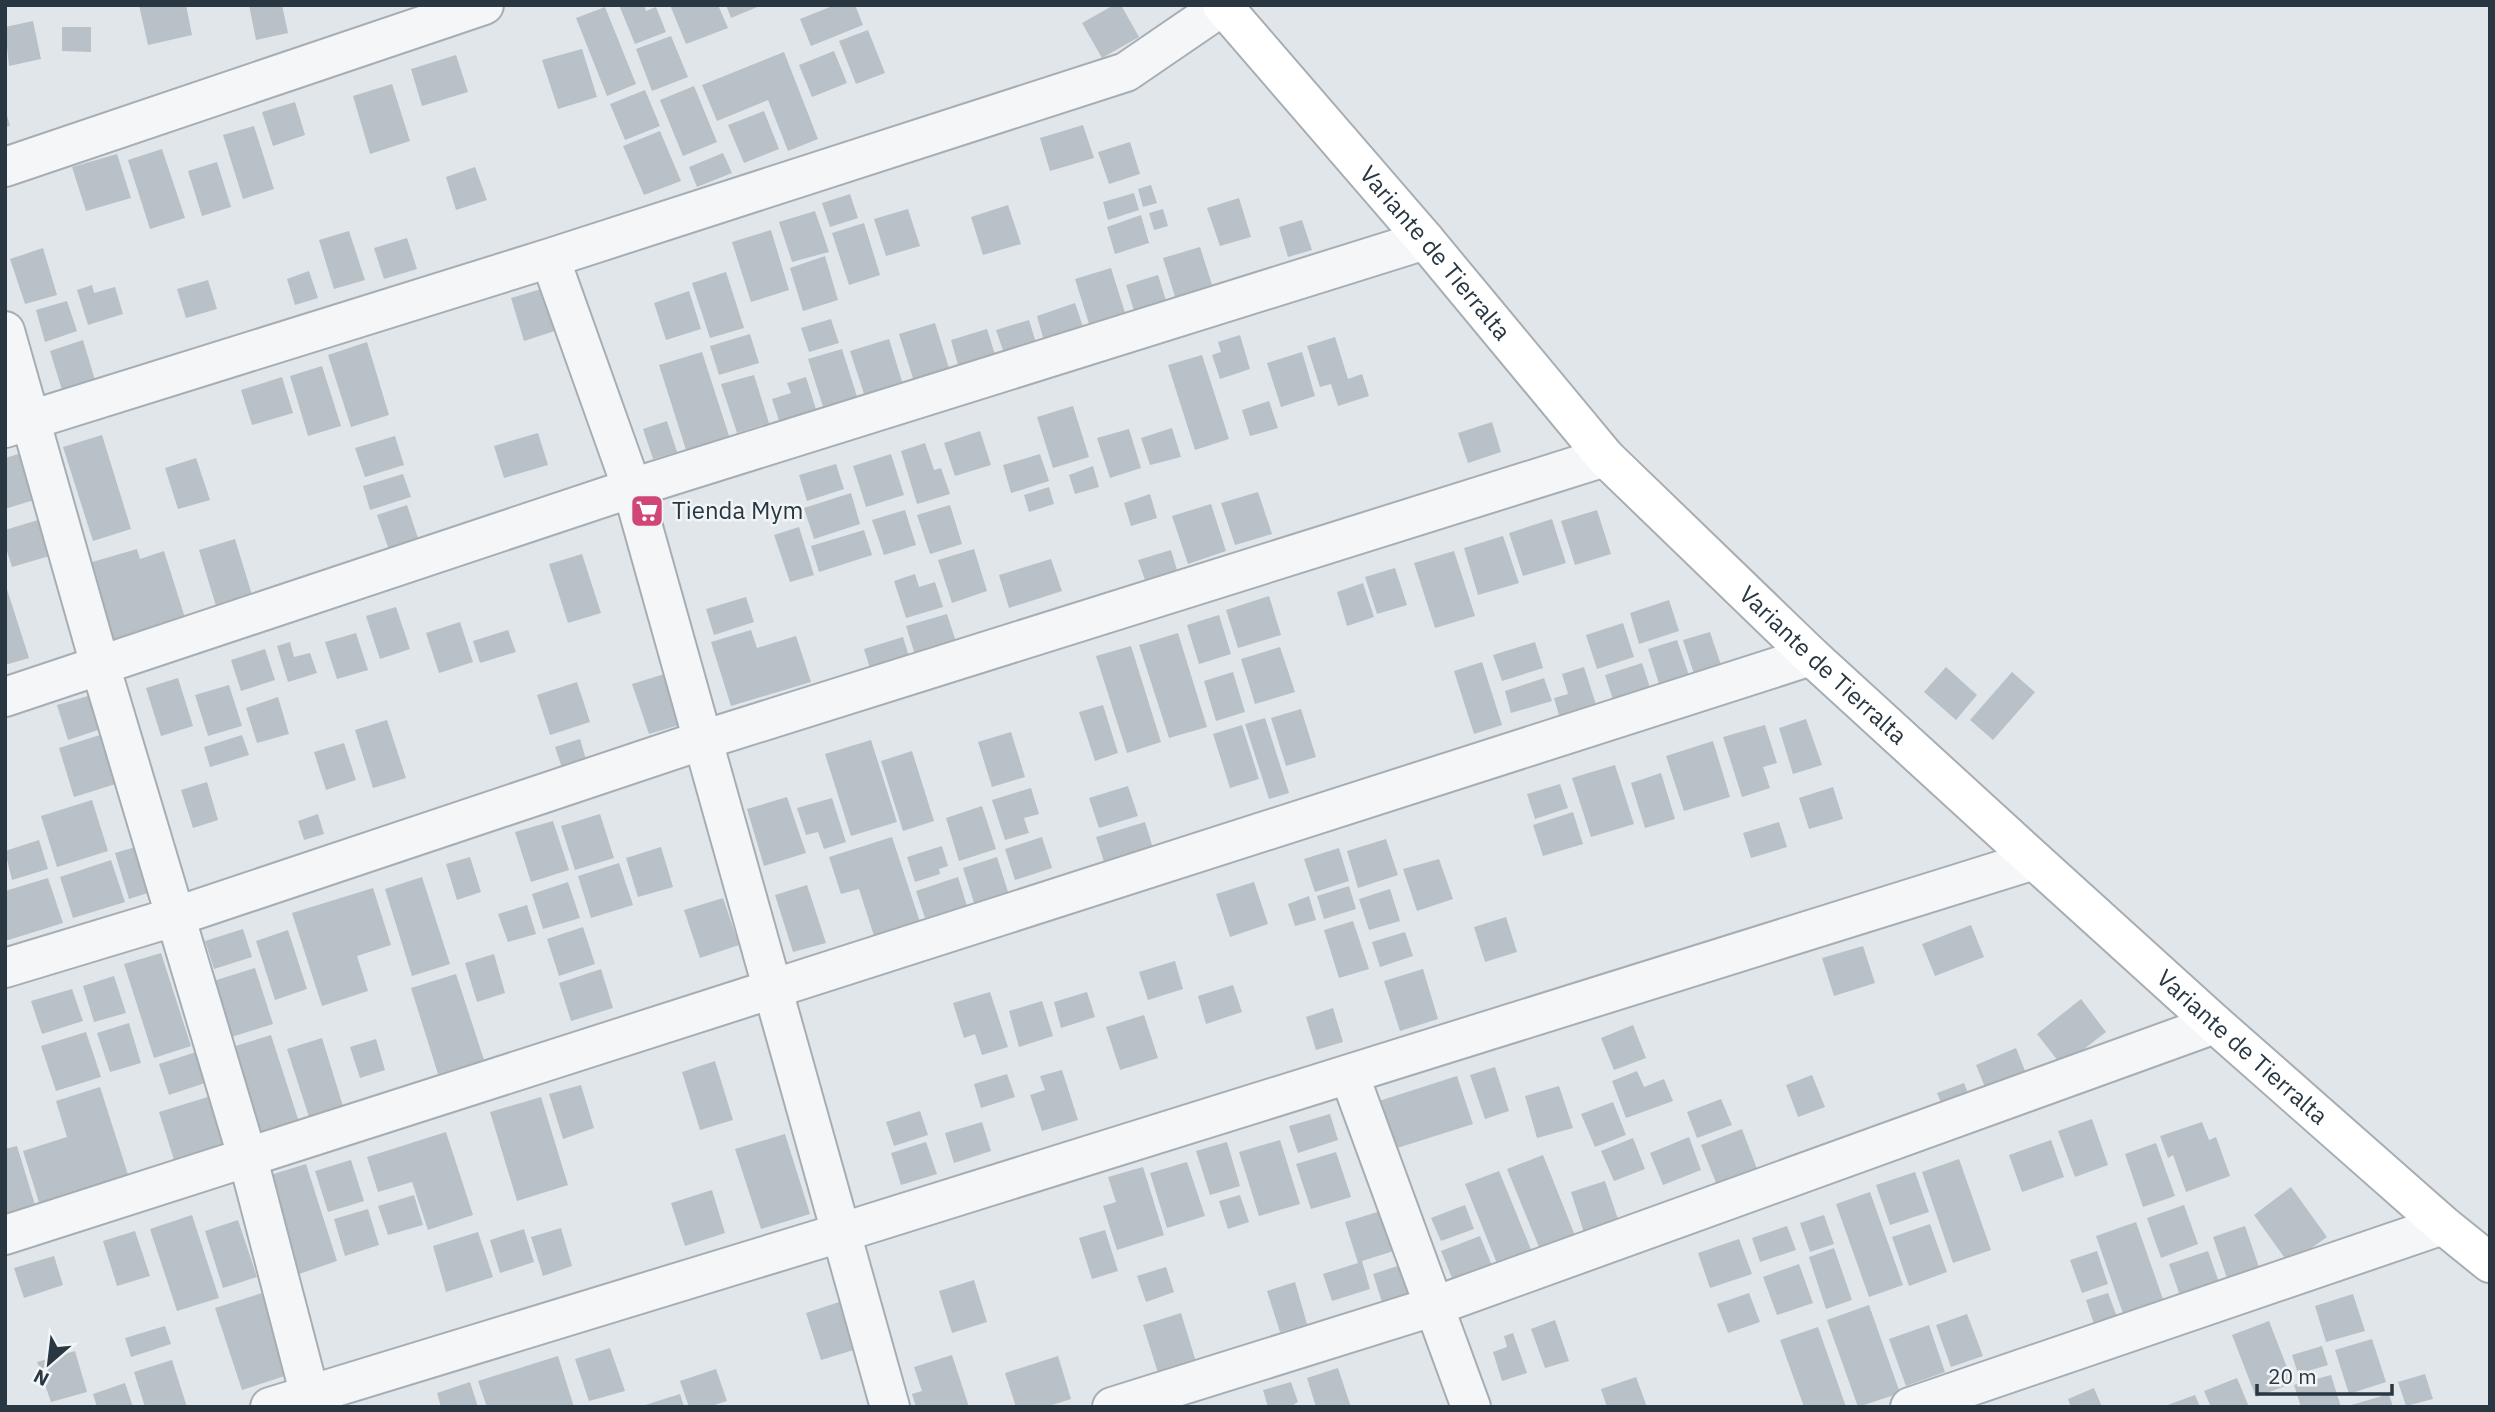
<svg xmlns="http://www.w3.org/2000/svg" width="2495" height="1412" viewBox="0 0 2495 1412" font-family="'IBM Plex Sans',sans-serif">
	<rect width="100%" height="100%" fill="#e1e6ea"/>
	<path fill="#b8c1c7" d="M139,5H186L192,35L148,45Z
		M249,5H282L288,33L256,40Z
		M619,5H644L646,11L656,7L666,32L635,44Z
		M670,5H718L728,28L686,44Z
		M726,5H762L731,18Z
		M835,5H855L863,25L811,46L800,19Z
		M1114,5H1121L1139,37L1102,58L1082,23Z
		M605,7L636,84L607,96L576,18Z
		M33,21L41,59L9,66L5,27Z
		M62,27H91V52L62,51Z
		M868,30L885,73L856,84L839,41Z
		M671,36L688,77L652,91L636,49Z
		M582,49L597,97L558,109L542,60Z
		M834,51L847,83L812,97L799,65Z
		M784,52L818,139L788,151L768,100L717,121L702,85Z
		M456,55L468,92L422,106L411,69Z
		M392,84L410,141L370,154L353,96Z
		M694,86L717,142L683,156L660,100Z
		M645,90L660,126L625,140L610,104Z
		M295,102L305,135L273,146L262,112Z
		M5,108L10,126L5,127Z
		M764,111L779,149L744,163L728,125Z
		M1083,125L1094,158L1050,171L1040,138Z
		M254,126L274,189L243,199L223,135Z
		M660,131L681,181L644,195L623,146Z
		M1130,142L1140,174L1109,184L1098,152Z
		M162,149L185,218L150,229L128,160Z
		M723,153L732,173L697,187L689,167Z
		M117,154L131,198L86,211L72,167Z
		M217,162L231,207L202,216L188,171Z
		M475,167L487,200L456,210L446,177Z
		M1151,185L1157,203L1143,207L1138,189Z
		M1134,193L1139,210L1108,220L1103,202Z
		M850,194L858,218L830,227L822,203Z
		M1239,198L1251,237L1220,246L1207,208Z
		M1008,205L1021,244L983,255L971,217Z
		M908,209L920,246L886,256L874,219Z
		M1163,209L1168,226L1154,230L1149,213Z
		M815,211L829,252L792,262L779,222Z
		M1141,215L1149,243L1115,254L1107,227Z
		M1302,220L1312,250L1288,257L1279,227Z
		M864,223L880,275L849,285L832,233Z
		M771,230L789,290L751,302L732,242Z
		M349,231L365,280L334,289L319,240Z
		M407,238L417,269L384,279L374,248Z
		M1200,247L1214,291L1177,303L1163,258Z
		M43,248L57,295L25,304L10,259Z
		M825,256L838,300L803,311L790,268Z
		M1111,268L1127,319L1091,330L1075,279Z
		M309,271L318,298L295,305L287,279Z
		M726,272L744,328L710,338L692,283Z
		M1158,275L1168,307L1136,317L1126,285Z
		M208,280L217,309L186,318L177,289Z
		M92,285L94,293L115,287L123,314L88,325L77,290Z
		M548,287L561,329L524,341L511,298Z
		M689,291L701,329L666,340L654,303Z
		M67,301L77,331L45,342L36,310Z
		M1075,303L1085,333L1045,345L1037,316Z
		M831,319L839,343L809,352L801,328Z
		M1029,320L1037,346L1005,356L996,330Z
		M935,323L952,378L916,388L899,334Z
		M987,329L997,361L960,372L951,340Z
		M750,334L759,363L719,375L710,346Z
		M1240,335L1250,369L1220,379L1212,355L1221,352L1218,342Z
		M1335,337L1348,379L1362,374L1369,396L1338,406L1331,384L1320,387L1307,346Z
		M889,339L905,391L867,403L850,351Z
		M83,340L95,380L62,390L50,351Z
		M367,342L389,415L351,427L328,355Z
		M842,349L860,406L826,416L808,359Z
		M702,352L730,439L687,453L659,365Z
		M1302,352L1315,396L1281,407L1267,363Z
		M1202,355L1229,439L1195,450L1168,365Z
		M322,366L341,426L308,436L290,376Z
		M754,375L769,423L737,433L721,384Z
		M282,377L293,413L252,425L241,390Z
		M806,377L819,419L782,430L772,399L791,393L787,383Z
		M1269,401L1278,428L1250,436L1242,410Z
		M1073,406L1089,457L1053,468L1037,417Z
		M667,421L677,452L653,459L643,429Z
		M1492,422L1501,452L1468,463L1458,433Z
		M1172,428L1181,457L1150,465L1141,438Z
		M1129,429L1141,468L1110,478L1097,438Z
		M980,431L991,465L955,476L944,443Z
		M538,433L548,465L504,478L494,446Z
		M102,435L131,529L93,541L63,447Z
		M395,436L404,465L365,477L355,448Z
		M925,443L934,470L941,468L950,494L917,504L901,451Z
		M25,452L40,498L5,509V458Z
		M891,454L904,495L866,507L853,466Z
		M1040,454L1049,481L1011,493L1003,465Z
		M196,458L210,500L178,509L165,468Z
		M836,464L844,489L807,501L799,475Z
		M1093,466L1099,487L1075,494L1069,475Z
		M403,474L411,497L370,510L363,486Z
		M1049,487L1054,504L1029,512L1024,495Z
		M1258,492L1272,534L1235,545L1221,503Z
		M851,493L860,524L814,539L804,508Z
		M1150,494L1157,518L1131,526L1124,503Z
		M1211,504L1226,551L1188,564L1172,516Z
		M407,505L419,541L389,550L377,515Z
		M950,505L962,544L930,554L917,515Z
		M905,510L916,545L884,555L872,520Z
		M1597,510L1611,554L1575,565L1561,521Z
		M51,516L63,552L12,567L5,545V530Z
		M1552,519L1566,563L1523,576L1509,533Z
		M799,527L814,575L790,582L774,535Z
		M864,530L872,555L819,572L811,546Z
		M1503,536L1519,583L1478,595L1464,548Z
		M235,539L252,595L216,606L199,550Z
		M137,549L140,559L164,551L186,621L108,645L82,565Z
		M974,549L987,591L952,603L938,560Z
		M1171,550L1177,570L1145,580L1138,560Z
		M1454,551L1475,616L1435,628L1414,563Z
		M582,554L601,613L568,623L549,564Z
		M1051,559L1062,591L1009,608L999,575Z
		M1395,568L1407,605L1377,614L1365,577Z
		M915,574L919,587L935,582L943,607L906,618L894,581Z
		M5,583L29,658L5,665Z
		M1363,583L1374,617L1347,626L1337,592Z
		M1269,596L1281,635L1238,648L1226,610Z
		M746,597L754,622L714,635L706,609Z
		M1669,600L1679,631L1639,644L1630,613Z
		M396,607L410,649L380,659L366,616Z
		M947,614L957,645L916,658L906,626Z
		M1219,615L1231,654L1199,664L1187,625Z
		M460,622L473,662L439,673L426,633Z
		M1623,623L1634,657L1597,669L1586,635Z
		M508,630L516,652L480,663L473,641Z
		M751,630L757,648L796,636L811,682L731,706L711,642Z
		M1710,632L1722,668L1695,677L1683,640Z
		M356,633L368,670L337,679L325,642Z
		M1178,633L1207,727L1169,738L1139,645Z
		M903,637L911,663L872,675L864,649Z
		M1677,640L1691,681L1661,690L1648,649Z
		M290,642L294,657L310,653L317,673L288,682L277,646Z
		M1535,642L1543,668L1502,681L1493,655Z
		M1131,646L1161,742L1127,753L1096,656Z
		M1280,647L1295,692L1255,704L1241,659Z
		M265,649L275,680L241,691L231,660Z
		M1482,662L1502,725L1474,734L1454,671Z
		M1642,663L1652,694L1615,706L1605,675Z
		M1584,667L1598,711L1561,722L1554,698L1568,694L1562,674Z
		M1946,667L1977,695L1956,720L1924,692Z
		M671,672L686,723L649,734L632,684Z
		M1233,672L1245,712L1216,721L1204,681Z
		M2012,672L2035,692L1993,740L1970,720Z
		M178,678L193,726L161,736L146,688Z
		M1544,678L1552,701L1511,713L1505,691Z
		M577,682L590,722L550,735L537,695Z
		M229,685L242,726L208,736L195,695Z
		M88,696L98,730L68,740L57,705Z
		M278,697L289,734L257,743L246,708Z
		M1103,705L1118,753L1095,761L1079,712Z
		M1301,709L1316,757L1286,766L1271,718Z
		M1265,718L1289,793L1269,799L1245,724Z
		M1806,719L1822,765L1793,774L1779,728Z
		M387,720L406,778L373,788L355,730Z
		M1242,725L1259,779L1230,788L1213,734Z
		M1765,725L1777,763L1763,767L1770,788L1742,797L1723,737Z
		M1011,732L1025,777L992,787L978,742Z
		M106,733L122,782L74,797L59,748Z
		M242,735L249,755L210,767L204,747Z
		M580,739L587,763L563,771L555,747Z
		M871,740L897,822L851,836L825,754Z
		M1713,741L1730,797L1684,811L1666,756Z
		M344,743L356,780L326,790L314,752Z
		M912,751L934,821L903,831L881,761Z
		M1615,765L1634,824L1591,837L1572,778Z
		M1661,773L1675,819L1645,828L1631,783Z
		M207,782L218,820L193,828L181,790Z
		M1560,784L1568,808L1535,819L1527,794Z
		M1128,786L1138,816L1099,828L1089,798Z
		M1833,787L1843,819L1809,829L1799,798Z
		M1031,788L1039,814L1024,818L1029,833L1005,840L992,800Z
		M787,797L806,853L764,866L747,809Z
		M832,798L846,842L824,849L818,832L806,835L797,808Z
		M92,800L108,851L57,867L41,816Z
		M982,806L996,849L959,861L946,818Z
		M1573,812L1583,844L1543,856L1533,825Z
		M318,814L324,834L304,840L298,821Z
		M600,814L614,858L575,870L561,826Z
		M553,821L569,870L531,882L515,832Z
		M1145,822L1155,855L1107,871L1096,837Z
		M1779,822L1787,847L1751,858L1743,833Z
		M892,837L921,925L875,939L859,889L841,894L829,857Z
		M1042,837L1052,868L1015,880L1005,849Z
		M1386,839L1398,875L1358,888L1347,851Z
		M39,840L48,869L12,880L5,851Z
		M142,845L157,890L129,899L115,853Z
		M942,846L948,866L939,869L940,874L915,882L907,857Z
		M661,847L673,887L638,897L626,858Z
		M1339,848L1349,881L1315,892L1304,859Z
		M470,857L481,892L457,900L446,864Z
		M997,857L1009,895L975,906L963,868Z
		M1439,859L1453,899L1417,911L1403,869Z
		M111,860L125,902L73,918L60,877Z
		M619,863L633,905L591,918L578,876Z
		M422,877L450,964L412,976L385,889Z
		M958,877L967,906L925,918L916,891Z
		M48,878L63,923L5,941V891Z
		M568,882L580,918L543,929L532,894Z
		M1254,882L1268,924L1230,937L1216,894Z
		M807,885L826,943L793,952L775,895Z
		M1349,886L1356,909L1324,919L1317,896Z
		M373,888L391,945L357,956L368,991L322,1006L292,913Z
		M1390,889L1400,921L1369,930L1359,899Z
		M1309,896L1316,920L1295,926L1288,904Z
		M723,898L739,945L700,958L684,910Z
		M527,905L536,934L508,942L498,914Z
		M1506,917L1517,952L1485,962L1474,927Z
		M1353,921L1369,969L1339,978L1324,930Z
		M1971,925L1984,957L1935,976L1922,944Z
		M583,927L595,964L559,976L547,939Z
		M243,929L252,957L214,969L205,941Z
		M288,930L307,989L275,1000L256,941Z
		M1405,932L1413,956L1380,967L1372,942Z
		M1863,946L1875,983L1834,996L1822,958Z
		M161,953L191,1046L154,1058L124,964Z
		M494,954L505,993L477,1002L465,963Z
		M1175,961L1183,989L1148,1000L1139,972Z
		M255,968L273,1024L228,1038L210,982Z
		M601,969L613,1008L571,1021L559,983Z
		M1423,969L1438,1019L1400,1031L1384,981Z
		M456,974L484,1060L438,1074L411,988Z
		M114,976L126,1013L94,1022L83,986Z
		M1233,985L1242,1012L1206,1024L1198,996Z
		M72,989L83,1021L42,1034L31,1001Z
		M990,992L1008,1047L982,1055L975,1034L964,1038L953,1003Z
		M1087,992L1095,1017L1061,1028L1054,1002Z
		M2081,999L2106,1032L2062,1066L2037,1034Z
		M1042,1001L1053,1036L1019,1047L1009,1011Z
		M1333,1008L1343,1042L1316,1050L1306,1017Z
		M1144,1015L1158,1058L1120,1070L1106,1027Z
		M129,1023L141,1063L110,1072L97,1033Z
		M1633,1025L1646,1058L1614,1070L1601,1038Z
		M86,1032L101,1077L56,1091L41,1046Z
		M271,1035L299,1122L257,1135L229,1048Z
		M322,1038L343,1106L309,1117L287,1049Z
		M376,1039L385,1070L360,1078L350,1047Z
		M2016,1048L2031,1086L1991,1102L1976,1065Z
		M196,1052L205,1083L169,1095L159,1064Z
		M715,1061L733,1120L700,1130L682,1072Z
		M1495,1067L1509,1111L1485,1119L1470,1075Z
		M1062,1070L1078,1120L1042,1131L1030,1095L1045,1090L1040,1076Z
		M1637,1071L1644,1087L1664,1079L1673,1101L1626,1118L1612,1081Z
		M1007,1074L1015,1097L981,1108L974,1084Z
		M1812,1075L1825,1107L1798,1117L1786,1085Z
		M1457,1076L1473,1124L1394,1149L1379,1101Z
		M1964,1083L1973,1107L1947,1117L1937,1093Z
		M581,1085L594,1128L563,1139L549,1094Z
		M1559,1086L1573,1128L1537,1138L1525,1096Z
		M100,1087L131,1184L42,1212L23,1151L67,1137L56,1101Z
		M211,1096L226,1143L174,1160L159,1112Z
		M541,1097L568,1185L517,1201L490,1112Z
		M1721,1099L1732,1125L1697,1138L1687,1112Z
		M1613,1102L1626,1135L1595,1147L1581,1114Z
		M920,1111L928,1135L894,1146L886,1122Z
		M1330,1114L1338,1140L1298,1153L1289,1126Z
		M2092,1119L2108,1165L2075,1177L2058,1131Z
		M982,1122L991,1151L954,1163L945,1133Z
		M2202,1122L2209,1140L2216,1137L2230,1176L2186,1192L2173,1155L2168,1158L2160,1136Z
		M1742,1129L1762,1182L1722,1198L1701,1145Z
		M446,1132L473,1215L428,1230L412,1182L378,1192L367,1157Z
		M785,1134L810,1214L761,1229L735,1149Z
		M1689,1137L1701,1170L1663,1185L1650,1153Z
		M1633,1138L1645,1169L1614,1181L1601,1151Z
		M1280,1140L1300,1204L1259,1216L1239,1152Z
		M2051,1140L2064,1177L2022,1192L2009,1155Z
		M926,1142L937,1174L901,1185L891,1153Z
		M1227,1142L1240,1186L1210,1195L1196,1151Z
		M2156,1143L2175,1196L2143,1207L2125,1154Z
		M17,1146L36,1208L5,1217V1149Z
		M1336,1152L1351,1197L1311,1209L1296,1164Z
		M1543,1155L1576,1238L1541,1252L1507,1169Z
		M1959,1159L1991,1250L1953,1263L1922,1172Z
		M351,1160L364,1201L328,1212L315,1171Z
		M1187,1162L1205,1216L1167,1228L1150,1173Z
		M306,1164L337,1261L296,1275L264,1177Z
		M1143,1167L1164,1235L1117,1250L1103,1206L1116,1202L1108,1177Z
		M1499,1171L1532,1252L1498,1266L1465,1184Z
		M1915,1172L1929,1212L1890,1225L1876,1185Z
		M1605,1181L1620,1225L1585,1236L1571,1192Z
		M2291,1187L2327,1237L2289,1264L2254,1215Z
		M712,1190L725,1233L685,1246L671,1203Z
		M1870,1192L1903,1285L1869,1297L1836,1204Z
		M414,1195L423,1225L388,1235L378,1206Z
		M1240,1195L1249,1222L1228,1229L1219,1201Z
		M1465,1205L1474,1229L1441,1241L1431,1218Z
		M2184,1205L2198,1244L2161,1258L2147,1218Z
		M368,1209L379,1245L345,1256L334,1219Z
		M1387,1209L1400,1249L1362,1261L1370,1289L1332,1301L1323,1274L1358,1263L1345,1222Z
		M192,1215L219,1298L177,1311L150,1229Z
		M1824,1215L1834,1244L1810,1252L1800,1223Z
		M238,1220L257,1277L223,1288L205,1231Z
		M2136,1222L2165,1305L2125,1319L2096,1236Z
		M1930,1224L1947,1272L1909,1286L1892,1237Z
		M1787,1226L1796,1250L1760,1262L1752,1238Z
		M2245,1226L2261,1273L2229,1284L2213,1237Z
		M561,1228L572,1266L543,1276L531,1237Z
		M524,1229L534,1262L500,1273L490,1240Z
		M1105,1230L1118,1271L1092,1279L1079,1238Z
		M135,1231L150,1276L117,1286L103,1241Z
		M478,1232L493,1277L446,1292L433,1246Z
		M1480,1236L1493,1268L1454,1283L1441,1251Z
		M1739,1239L1752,1274L1710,1288L1698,1253Z
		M1834,1248L1852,1300L1826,1309L1809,1257Z
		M2097,1251L2108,1284L2082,1293L2070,1260Z
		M2208,1251L2222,1291L2183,1304L2169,1264Z
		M54,1256L63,1285L24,1298L14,1268Z
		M1410,1262L1419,1290L1382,1302L1373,1274Z
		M1799,1264L1813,1303L1777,1315L1763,1277Z
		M1166,1267L1174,1292L1146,1302L1137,1276Z
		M974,1280L987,1322L952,1333L939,1291Z
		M1295,1282L1307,1324L1280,1332L1267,1291Z
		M265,1292L291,1374L242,1390L215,1308Z
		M1749,1293L1760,1322L1728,1333L1717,1304Z
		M2108,1293L2119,1322L2096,1330L2086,1300Z
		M2353,1294L2365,1331L2326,1342L2315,1306Z
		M845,1300L860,1348L821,1360L806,1313Z
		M1869,1305L1900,1393L1858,1407L1827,1320Z
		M1181,1313L1196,1362L1158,1373L1143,1325Z
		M1967,1314L1983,1356L1951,1367L1936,1325Z
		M1555,1320L1569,1361L1545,1368L1531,1329Z
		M2269,1321L2293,1383L2256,1397L2232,1335Z
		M1929,1325L1945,1372L1906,1386L1889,1339Z
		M165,1326L171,1344L131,1357L125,1338Z
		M1818,1327L1846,1407H1804L1780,1340Z
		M1513,1333L1527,1373L1502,1381L1493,1352L1507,1347L1504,1336Z
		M2372,1339L2386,1382L2349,1394L2335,1350Z
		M2322,1346L2328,1365L2298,1374L2292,1355Z
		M610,1348L625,1391L589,1401L575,1359Z
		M75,1351L87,1392L51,1402L37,1362Z
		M952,1355L969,1407H916L912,1394L922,1391L914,1367Z
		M558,1356L574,1407H487L478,1381Z
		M1058,1356L1071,1399L1046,1407H1016L1005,1373Z
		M172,1360L187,1407H145L134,1372Z
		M1338,1368L1351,1407H1316L1307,1378Z
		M716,1369L727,1401L708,1407H689L680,1381Z
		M2425,1374L2433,1399L2406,1406L2398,1382Z
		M2331,1375L2341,1407H2301L2294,1385Z
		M1636,1377L1647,1407H1607L1601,1389Z
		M2237,1378L2249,1407H2211L2204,1391Z
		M470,1382L478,1407H441L437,1393Z
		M1291,1382L1298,1402L1290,1407H1268L1263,1390Z
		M125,1383L133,1407H97L93,1394Z
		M2094,1388L2102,1407H2071L2068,1399Z
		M680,1394L684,1407H642V1406Z
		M2389,1394L2393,1407H2348V1406Z
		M2195,1395L2200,1407H2165V1406Z"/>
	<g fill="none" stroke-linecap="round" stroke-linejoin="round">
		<defs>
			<path id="minor" d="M5,167L484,5
				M550,258L632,488L890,1407
				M5,331L100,665L248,1159L313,1407
				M5,428L550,258L1126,72L1224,5
				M5,697L632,488L1425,240
				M5,968L177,916L703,740L1605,457
				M1349,1074L1471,1407
				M5,1235L1811,656
				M270,1407L843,1232L2034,860
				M1112,1407L1432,1307L2215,1024
				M1910,1407L2443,1225"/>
			<g id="secondary">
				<path id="s1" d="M1222,5L1425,240L1605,457L1811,656L2034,860L2215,1024L2443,1225L2490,1263"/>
			</g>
		</defs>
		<use href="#minor" stroke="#a6aeb4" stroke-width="42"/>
		<use href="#secondary" stroke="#a6aeb4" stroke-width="42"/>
		<use href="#minor" stroke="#f4f6f8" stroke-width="38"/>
		<use href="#secondary" stroke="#fff" stroke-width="38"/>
	</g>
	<defs>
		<symbol id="supermarket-square" viewBox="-11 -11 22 22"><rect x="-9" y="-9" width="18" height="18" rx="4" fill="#cf4677" stroke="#f1f5f7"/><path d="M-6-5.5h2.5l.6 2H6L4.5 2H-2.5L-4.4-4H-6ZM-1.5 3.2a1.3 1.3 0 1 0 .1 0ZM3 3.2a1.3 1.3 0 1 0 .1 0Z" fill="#fff"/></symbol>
	</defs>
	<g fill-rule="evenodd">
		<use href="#supermarket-square" x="628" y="492" width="38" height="38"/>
	</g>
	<g text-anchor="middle" stroke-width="5" stroke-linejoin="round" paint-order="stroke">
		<g font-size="24" fill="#293742" stroke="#f1f5f7">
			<text dy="8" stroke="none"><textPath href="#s1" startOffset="327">Variante de Tierralta</textPath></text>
			<text dy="8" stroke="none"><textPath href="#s1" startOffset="894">Variante de Tierralta</textPath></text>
			<text dy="8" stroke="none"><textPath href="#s1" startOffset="1461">Variante de Tierralta</textPath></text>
		</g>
		<g font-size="24" fill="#293742" stroke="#f1f5f7" text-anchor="start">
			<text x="672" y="519">Tienda Mym</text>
		</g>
	</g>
	<rect width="2495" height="1412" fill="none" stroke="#293742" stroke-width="14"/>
	<g transform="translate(49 1363) rotate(208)" stroke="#f1f5f7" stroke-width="5" paint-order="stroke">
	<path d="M0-5L12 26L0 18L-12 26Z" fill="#293742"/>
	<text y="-10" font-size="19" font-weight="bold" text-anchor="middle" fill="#293742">N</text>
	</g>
	<path d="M2257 1384v10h135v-10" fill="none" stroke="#293742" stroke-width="3.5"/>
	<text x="2268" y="1384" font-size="21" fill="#293742" stroke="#f1f5f7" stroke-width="5" paint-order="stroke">20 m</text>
</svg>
